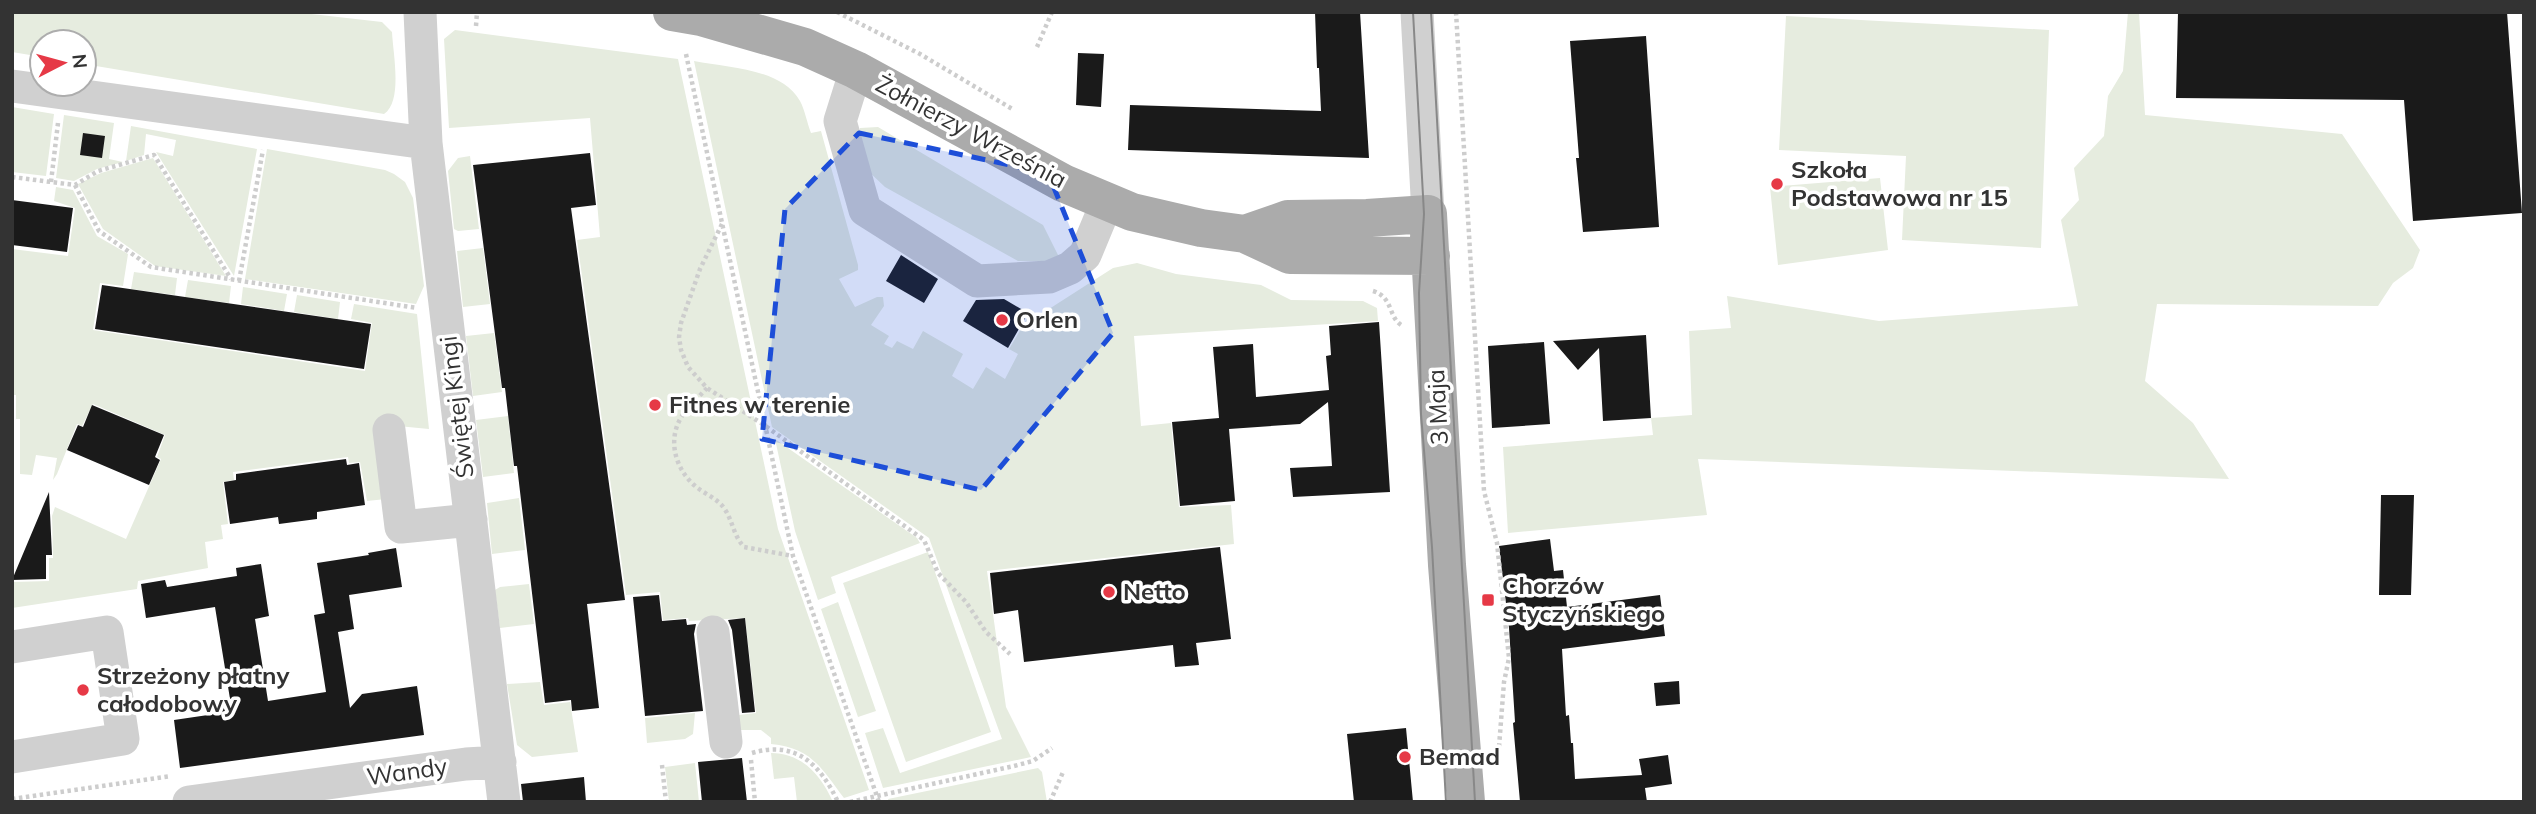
<svg xmlns="http://www.w3.org/2000/svg" width="2536" height="814" viewBox="0 0 2536 814" font-family="Mulish,sans-serif">
	<rect width="100%" height="100%" fill="#fff"/>
	<path fill="#e6ecdf" d="M12,12H294L382,22L392,32C393,54 403,101 384,114L84,64V42H42V57L12,52Z
		M2128,12H2139L2145,115L2342,134L2420,250L2413,268L2393,283L2378,306L2157,304L2145,381L2193,423L2229,479L1698,459L1707,515L1508,533L1503,447L1653,435L1651,418L1692,415L1689,331L1731,328L1727,296L1879,321L2078,306L2061,220L2079,200L2074,168L2104,136L2108,96L2123,71Z
		M1786,16L2049,30L2041,248L1902,240L1906,156L1779,150Z
		M455,30L678,59L778,529L869,790L844,798C821,768 812,748 771,744V738L761,730H732L730,716L756,713L745,618L689,621L688,618L663,620L660,592L626,595L577,240L600,237L590,118L449,128L444,39Z
		M694,61C729,68 781,68 800,101C805,110 807,123 811,133L821,131L858,265V270L839,279L855,307L877,297H883L884,306L871,325L889,336L884,344L892,348L897,341L913,349L923,331L963,354L952,376L973,389L986,367L1005,379L1018,354L1009,349L1030,314L1035,318L1113,268L1137,263L1176,274L1261,285L1291,300L1363,301L1377,308L1378,321L1134,336L1141,426L1171,423L1179,507L1231,505L1234,544L987,571L1006,707L1031,757L883,788L865,733L883,728L900,773L1002,739L929,538L772,427Z
		M12,107L54,114L46,176L12,172Z
		M64,115L114,123L109,159L123,162L97,169L74,181L56,178Z
		M131,126L257,149L234,276L156,152L173,156L176,140L146,134L144,155L126,161Z
		M878,127L1043,225L1059,257L1051,261H1018L885,187L866,169L858,141L860,128Z
		M267,149L385,170L394,174L405,182L413,198L424,286L416,304L245,279Z
		M470,156L479,229L458,231L454,229L448,171L458,158Z
		M153,158L226,276L155,266L103,229L78,184L101,173Z
		M1880,178L1888,250L1778,265L1770,187Z
		M56,187L73,190L97,236L128,254L123,286L100,283L93,330L365,371L372,323L351,319L354,304L417,314L429,429L377,424L386,499L367,501L360,462L349,463L348,457L233,472L234,480L223,482L228,524L221,525L223,539L205,542L208,568L138,581L137,589L12,608V582L49,581V558H53L52,516L55,507L126,539L161,459L157,457L165,435L93,404L82,426L77,424L57,474L53,480L57,458L36,455L32,475L20,474V419H16V395H12V249L68,256L75,208L54,201Z
		M483,248L490,304L463,307L457,251Z
		M134,272L177,278L175,295L131,289Z
		M188,280L231,286L229,303L185,297Z
		M243,287L287,294L284,311L241,304Z
		M297,295L340,302L338,319L294,312Z
		M494,333L502,392L473,396L466,336Z
		M508,416L514,473L483,477L476,420Z
		M775,439L917,538L920,543L831,577L836,593L818,600L795,531Z
		M519,498L525,550L492,554L487,503Z
		M928,552L991,732L906,762L843,583Z
		M529,584L534,624L500,628L495,590L500,587Z
		M838,602L876,711L858,717L821,609Z
		M540,682L544,705L570,702L578,752L532,757L517,745L507,684Z
		M695,713L693,734L685,739L647,743L645,718Z
		M771,753C802,753 821,775 833,802H797L794,777L774,779Z
		M695,763L699,802H669L665,767Z
		M1038,768L1042,772L1047,802H889L888,799Z"/>
	<path fill="#1a1a1a" d="M1315,12H1360L1369,158L1128,150L1130,105L1321,111L1319,68H1317Z
		M2178,12H2507L2522,213L2413,221L2404,100L2176,98Z
		M1646,36L1659,227L1583,232L1576,158H1579L1570,41Z
		M1078,53L1104,54L1101,107L1076,105Z
		M83,133L105,136L102,158L80,155Z
		M590,153L596,205L571,208L625,600L587,604L599,708L572,711L571,700L545,703L517,466H514L505,388H502L473,165Z
		M12,200L73,208L67,252L12,245Z
		M901,255L938,279L924,303L886,281Z
		M102,285L371,324L364,369L95,329Z
		M1004,299L1028,313L1008,348L963,321L976,300Z
		M1379,322L1390,492L1293,497L1290,468L1332,466L1328,402L1300,424L1229,429L1235,501L1180,506L1172,422L1219,418L1213,347L1253,344L1256,397L1329,390L1326,356L1331,355L1329,326Z
		M1646,335L1651,418L1603,421L1599,348L1578,370L1553,341Z
		M1544,342L1550,424L1492,428L1488,346Z
		M92,405L164,435L155,457L160,460L149,485L67,450L78,425L83,427Z
		M346,459L347,465L359,463L365,505L317,512V519L279,524L278,517L230,524L224,482L236,480V474Z
		M49,492L52,555H46V579L12,580Z
		M2381,495H2414L2411,595H2379Z
		M1550,539L1554,571L1563,570L1567,607L1660,595L1665,636L1562,649L1566,716L1569,715L1571,743H1573L1575,779L1642,775L1639,759L1668,755L1672,784L1645,788L1647,802H1520L1513,723L1515,722L1509,628L1499,546Z
		M1220,547L1231,639L1196,643L1199,665L1175,667L1173,645L1024,662L1018,610L994,614L990,573Z
		M396,548L402,587L349,595L354,629L338,632L350,708L362,694L417,686L424,735L180,768L174,720L208,715L207,709L231,705L215,607L146,618L141,584L165,580L167,587L237,576L236,568L261,564L269,616L255,619L268,701L326,692L314,615L325,613L317,563L369,555L368,553Z
		M659,595L662,621L686,619L687,625L696,624L694,634L703,711L645,716L633,597Z
		M745,618L755,712L742,713L732,630L728,620Z
		M1679,681L1680,704L1656,706L1654,683Z
		M1406,728L1413,802H1354L1347,734Z
		M742,758L747,802H702L698,762Z
		M584,777L586,802H523L521,784Z"/>
	<g fill="none" stroke-linecap="round" stroke-linejoin="round">
		<path stroke="#cdcdcd" stroke-width="4.5" stroke-dasharray="3.5 3.5" stroke-linecap="butt" d="M837,12L920,54L1014,110
			M1456,12L1484,491L1497,543L1509,658L1504,682L1498,760
			M476,26L477,12
			M1037,47L1052,12
			M686,54L793,556L879,802
			M12,177L75,185L98,171L154,155L231,279
			M51,182L58,123
			M75,185L99,231L151,267L417,308
			M722,224L700,269L681,323L679,337L681,350L688,367L707,388L764,425L924,540L938,573L966,602L986,632L1010,654
			M239,281L263,150
			M1373,291C1393,297 1388,316 1401,325
			M707,388C699,397 688,406 682,416C667,439 675,468 694,485C704,494 717,498 724,508C733,521 733,535 744,547L793,556
			M752,753C796,740 820,764 838,802
			M751,760L755,802
			M662,765L666,802
			M12,799L171,776
			M850,802L1014,766L1033,761L1052,748
			M1050,802L1063,772"/>
		<path stroke="#d0d0d0" stroke-width="33" d="M420,12L426,143L504,802
			M1417,12L1428,214
			M856,70L840,121L865,210L977,281L1049,277L1070,268L1085,255L1107,202
			M12,86L426,143
			M389,430L401,527L471,520
			M713,632L726,742
			M12,647L107,632L123,739L12,757
			M189,802L466,764L500,762"/>
		<path stroke="#ababab" stroke-width="38" d="M672,12L701,17L805,47L856,70L1063,183L1132,212L1201,228L1245,234L1290,255L1431,256
			M1245,234L1288,219L1367,218L1428,214L1447,565L1466,802"/>
		<path stroke="#888" stroke-width="2" d="M1413,12L1424,214L1419,293L1421,414L1432,547L1446,802
			M1431,12L1475,802"/>
	</g>
	<path fill="#1d4ed8" fill-opacity="0.2" stroke="#1d4ed8" stroke-width="5" stroke-dasharray="14 9" stroke-linejoin="round" d="M859,133L1048,173L1113,333L981,490L762,439L785,209Z"/>
	<g fill="#e63946" stroke="#fff" stroke-width="2.5">
		<circle cx="1777" cy="184" r="7"/>
		<circle cx="1002" cy="320" r="7"/>
		<circle cx="655" cy="405" r="7"/>
		<circle cx="1109" cy="592" r="7"/>
		<rect x="1481" y="593" width="14" height="14" rx="3.5"/>
		<circle cx="83" cy="690" r="7"/>
		<circle cx="1405" cy="757" r="7"/>
	</g>
	<g text-anchor="middle" stroke-width="7" stroke-linejoin="round" paint-order="stroke">
		<g font-size="24" fill="#333" stroke="#fff">
			<text transform="translate(971 132) rotate(28)" y="8">Żołnierzy Września</text>
			<text transform="translate(457 407) rotate(-97)" y="8">Świętej Kingi</text>
			<text transform="translate(1438 407) rotate(-93)" y="8">3 Maja</text>
			<text transform="translate(407 772) rotate(-8)" y="8">Wandy</text>
		</g>
		<g font-size="24" font-weight="bold" fill="#333" stroke="#fff" text-anchor="start">
			<text x="1791" y="178">Szkoła<tspan x="1791" dy="28">Podstawowa nr 15</tspan></text>
			<text x="1016" y="328">Orlen</text>
			<text x="669" y="413">Fitnes w terenie</text>
			<text x="1502" y="594">Chorzów<tspan x="1502" dy="28">Styczyńskiego</tspan></text>
			<text x="1123" y="600">Netto</text>
			<text x="97" y="684">Strzeżony płatny<tspan x="97" dy="28">całodobowy</tspan></text>
			<text x="1419" y="765">Bemad</text>
		</g>
	</g>
	<rect width="2536" height="814" fill="none" stroke="#333333" stroke-width="28"/>
	<g transform="translate(63 63) rotate(84)"><circle r="33" fill="#ffffff" stroke="#adadad" stroke-width="2"/>
	<path d="M0-5L12 26L0 18L-12 26Z" fill="#e63946"/>
	<text y="-10" font-size="19" font-weight="bold" text-anchor="middle" fill="#333333">N</text>
	</g>
</svg>
